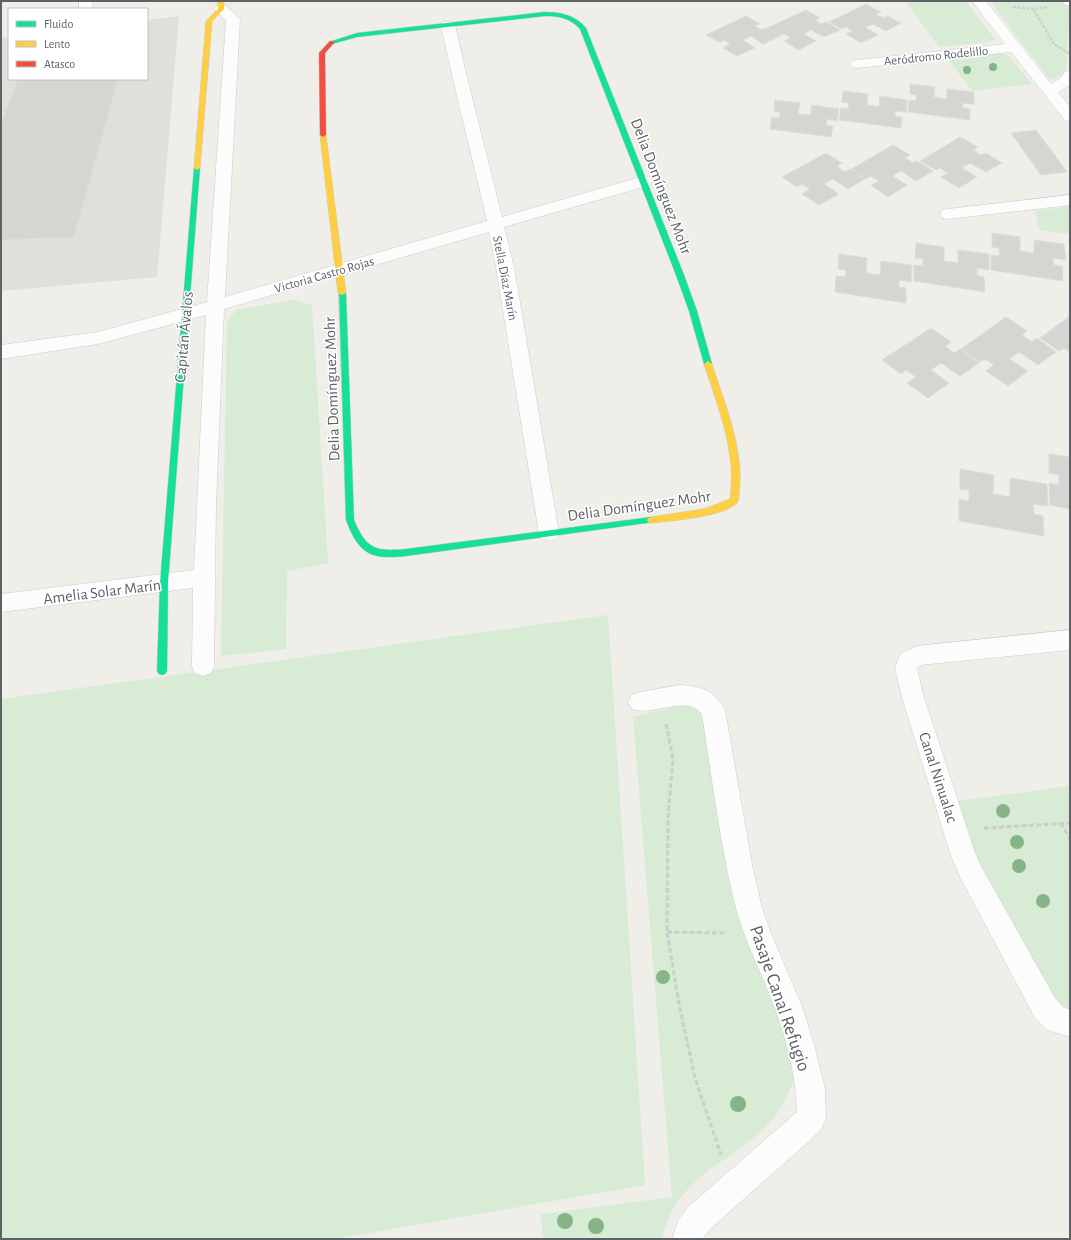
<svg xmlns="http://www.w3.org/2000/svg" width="1071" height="1240" viewBox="0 0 1071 1240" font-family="'Alegreya Sans',sans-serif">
	<rect width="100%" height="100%" fill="#efeee9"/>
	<path fill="#e0dfda" d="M179,16L157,277L1,291V38L9,37V79H147V20Z"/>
	<path fill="#d7ebd5" d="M905,1H966L995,39L988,42L939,47Z
		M990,1H1064L1069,6L1070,12L1066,71L1060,76L1050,80Z
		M999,53L1009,56L1032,84L972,91L949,60Z
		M1070,206V234L1039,230L1035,211Z
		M293,300L312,305L328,563L287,571L286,649L221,656L227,322L236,310Z
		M608,615L645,1185L334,1239H1V699Z
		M681,705C691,706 697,708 704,716L788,1041C790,1053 794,1065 794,1077C794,1082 791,1087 789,1091C766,1156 678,1161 662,1239H543L541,1214L672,1197L633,717Z
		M1070,786V1008L1055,1003L982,875L957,801Z"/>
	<path fill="#d5d5d2" stroke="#deddd8" d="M866,4L881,12L876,14L883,18L887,16L901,23L886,31L873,24L865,27L878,35L861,43L846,34L853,31L846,27L842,29L829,22Z
		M806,10L820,18L815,20L822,24L826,22L840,30L824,37L811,30L804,34L816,41L799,50L784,41L791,38L784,34L780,36L767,28Z
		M746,16L760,24L755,26L762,30L766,28L780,36L763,44L751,36L743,40L755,48L737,56L723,48L730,44L724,40L719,42L706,35Z
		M18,79H118L74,237L1,240V124Z
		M910,84L935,87L934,97L947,99V89L974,92V104L963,103V108L970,109V120L908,112L909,100L916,101V95L910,94Z
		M843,91L868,94L867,105L879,107L880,96L907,100L906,112L895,111V116L902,117L901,128L839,120L841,108L848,109L849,103L842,102Z
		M775,100L800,103L798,114L810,115L812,105L839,109L837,121L827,119L826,125L833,126L831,137L770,129L772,117L779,118L780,112L774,111Z
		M1036,130L1067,172L1041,175L1011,133Z
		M960,137L978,147L973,150L981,155L986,153L1002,163L986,172L970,163L962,168L977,177L959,188L941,177L948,173L940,168L936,170L920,161Z
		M893,145L910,155L905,158L913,163L917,161L933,171L916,181L901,171L892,176L907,185L888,197L871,185L879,181L871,176L866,179L851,169Z
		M826,153L842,163L837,166L845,172L850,169L865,179L848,189L833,179L824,184L839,194L819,205L802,194L810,189L802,184L797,187L782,177Z
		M992,233L1020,237V251L1034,253V240L1064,244L1066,260L1053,258L1054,265L1062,266L1063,281L991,270V255L1000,256L999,248L992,247Z
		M916,243L944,247V261L958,263V250L989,254V270L977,268V275L984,277L985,292L914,281V265L923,266V259L915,258Z
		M839,254L867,258L866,273L880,275L881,261L912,265L911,282L899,280V287L906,288V303L835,292L836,276L845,277L846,270L838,269Z
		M1070,316V352L1064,348L1059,351L1040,338Z
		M1006,317L1027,331L1022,335L1032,342L1037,338L1056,352L1038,365L1019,352L1009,359L1028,371L1008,386L986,371L994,365L985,359L979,362L961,349Z
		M931,328L951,342L945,346L954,353L960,349L979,363L960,376L941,363L931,370L949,383L928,398L907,383L916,377L906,370L901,374L882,360Z
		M1049,454L1070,457V509L1050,505L1049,483L1059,485V475L1049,473Z
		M960,469L994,475L993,494L1010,497V478L1047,484L1048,506L1033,504L1034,514L1043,516L1044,536L959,521V499L969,501V490L960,489Z"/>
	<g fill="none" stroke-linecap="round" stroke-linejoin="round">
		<defs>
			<path id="street" d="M79,1H93L92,8L79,9Z
				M972,1H986L1051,84L1061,78L1065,72L1070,71V85L1058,92L1070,107V122L1065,120L1011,52L857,68L852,67L850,64L852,61L857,60L1005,44Z
				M1062,1H1070V6L1065,5Z
				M221,5L226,6L240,19L225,297L487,221C472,156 455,91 441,25L443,22H453L455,25C469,89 487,153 502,217L644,176L650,177L652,181L650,185L504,227L514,267L559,533L556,539L549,541L542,539L539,533L496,267L489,232L224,309L216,504L214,666L211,673L203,676L195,673L192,666L193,588L1,612V594L194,570L206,315L98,344L1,359V345L98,332L207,302L226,20L214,9L216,6Z
				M1070,195V205L948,219L942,218L940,214L942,210L948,209Z
				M1070,630V650L920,665L917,668L923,694L975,853L982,868L1055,998L1064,1008L1070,1009V1037L1047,1030L1035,1018L960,877L950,853L901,694L895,668L900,654L917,646Z
				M680,685C700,686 716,691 725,710L752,864L762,908L770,931L802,1006L814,1044L825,1089L826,1118L822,1128L808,1142L710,1229L702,1239H672L679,1219L688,1207L797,1112C796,1076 787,1040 774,1006C762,973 745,942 736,908C720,844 712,778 702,714C687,694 652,717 632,709L628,702L632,695L640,692Z"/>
			<path id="fast" d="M545,12C561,12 575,15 586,28L684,275L697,311L712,364L711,366H705L704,364L689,311L676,275L580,29C570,18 559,16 545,16L357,37L332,44L329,42L357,33Z
				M197,166L200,168L168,583L167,671L165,674L162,675L159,674L157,671L160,583L194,168Z
				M339,291H345L346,293L354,520C366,549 376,552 406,549L651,517L654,518L655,520L654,522L406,556C370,560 359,554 346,520Z"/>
			<path id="slow" d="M218,1H224V9L212,21L200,168L197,170L194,168L206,21L218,9Z
				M323,133L326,135L346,293L342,295L338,293L320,135Z
				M708,361L712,364C724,402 745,451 739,492C739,495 739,501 737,503C723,517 670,521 651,523L648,522L647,520L648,518L651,517L704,509L730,499C737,453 718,407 704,364Z"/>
			<path id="jam" d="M330,41L335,42L325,53L326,135L323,137L320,135L319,53Z"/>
		</defs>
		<use href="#street" stroke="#cccccb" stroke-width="1"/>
		<use href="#fast" stroke="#cbcbc9" stroke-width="1"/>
		<use href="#slow" stroke="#cbcbc9" stroke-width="1"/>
		<use href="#jam" stroke="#cbcbc9" stroke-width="1"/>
		<path stroke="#cacfcb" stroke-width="2" stroke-dasharray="3 1.5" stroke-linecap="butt" d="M1013,7L1033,9L1047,7
			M1034,10L1054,44L1070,54"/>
		<path stroke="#cacfcb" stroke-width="3" stroke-dasharray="5 2.5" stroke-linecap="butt" d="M666,724L673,759L668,817L667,932L679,1004L695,1078L721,1155
			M1061,823L1070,839
			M984,828L1070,823
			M667,932L726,933"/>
		<use href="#street" fill="#fdfcfc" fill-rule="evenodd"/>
		<use href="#fast" fill="#16e098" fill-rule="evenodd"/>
		<use href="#slow" fill="#ffcf43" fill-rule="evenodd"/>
		<use href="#jam" fill="#f24e42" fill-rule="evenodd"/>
	</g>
	<g fill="#86b387">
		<circle cx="993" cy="67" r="4"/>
		<circle cx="967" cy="70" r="4"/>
		<circle cx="1003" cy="811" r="7"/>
		<circle cx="1017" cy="842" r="7"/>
		<circle cx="1019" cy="866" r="7"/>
		<circle cx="1043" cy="901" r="7"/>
		<circle cx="663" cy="977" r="7"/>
		<circle cx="738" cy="1104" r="8"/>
		<circle cx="565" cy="1221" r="8"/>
		<circle cx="596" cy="1226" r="8"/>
	</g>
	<g text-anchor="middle" stroke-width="3" stroke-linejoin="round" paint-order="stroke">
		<g font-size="13" fill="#5e6267" stroke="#fff">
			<text transform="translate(936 55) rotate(-6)" y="5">Aeródromo Rodelillo</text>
			<text transform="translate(324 274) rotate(-16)" y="5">Victoria Castro Rojas</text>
			<text transform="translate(506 278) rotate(79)" y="5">Stella Díaz Marín</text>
		</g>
		<g font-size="16" fill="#5e6267" stroke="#fff">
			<text transform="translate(662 186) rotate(69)" y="6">Delia Domínguez Mohr</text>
			<text transform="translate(183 337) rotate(-85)" y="6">Capitán Ávalos</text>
			<text transform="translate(331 389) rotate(-92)" y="6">Delia Domínguez Mohr</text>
			<text transform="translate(639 505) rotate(-8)" y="6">Delia Domínguez Mohr</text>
			<text transform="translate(102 591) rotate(-7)" y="6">Amelia Solar Marín</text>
			<text transform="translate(939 777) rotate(72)" y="6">Canal Ninualac</text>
		</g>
		<g font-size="19" fill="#5e6267" stroke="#fff">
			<text transform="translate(781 998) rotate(71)" y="7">Pasaje Canal Refugio</text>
		</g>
	</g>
	<rect width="1071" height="1240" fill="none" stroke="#5e6267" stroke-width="4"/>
	<rect x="8" y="8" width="140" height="72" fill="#ffffff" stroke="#bfc0c2"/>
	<rect x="16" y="21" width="20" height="6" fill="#16e098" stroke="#bfc0c2"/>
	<text x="44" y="28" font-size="12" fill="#5e6267">Fluido</text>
	<rect x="16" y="41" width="20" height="6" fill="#ffcf43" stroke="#bfc0c2"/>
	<text x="44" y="48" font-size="12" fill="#5e6267">Lento</text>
	<rect x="16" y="61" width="20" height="6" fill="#f24e42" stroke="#bfc0c2"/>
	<text x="44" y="68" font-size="12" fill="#5e6267">Atasco</text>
</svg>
